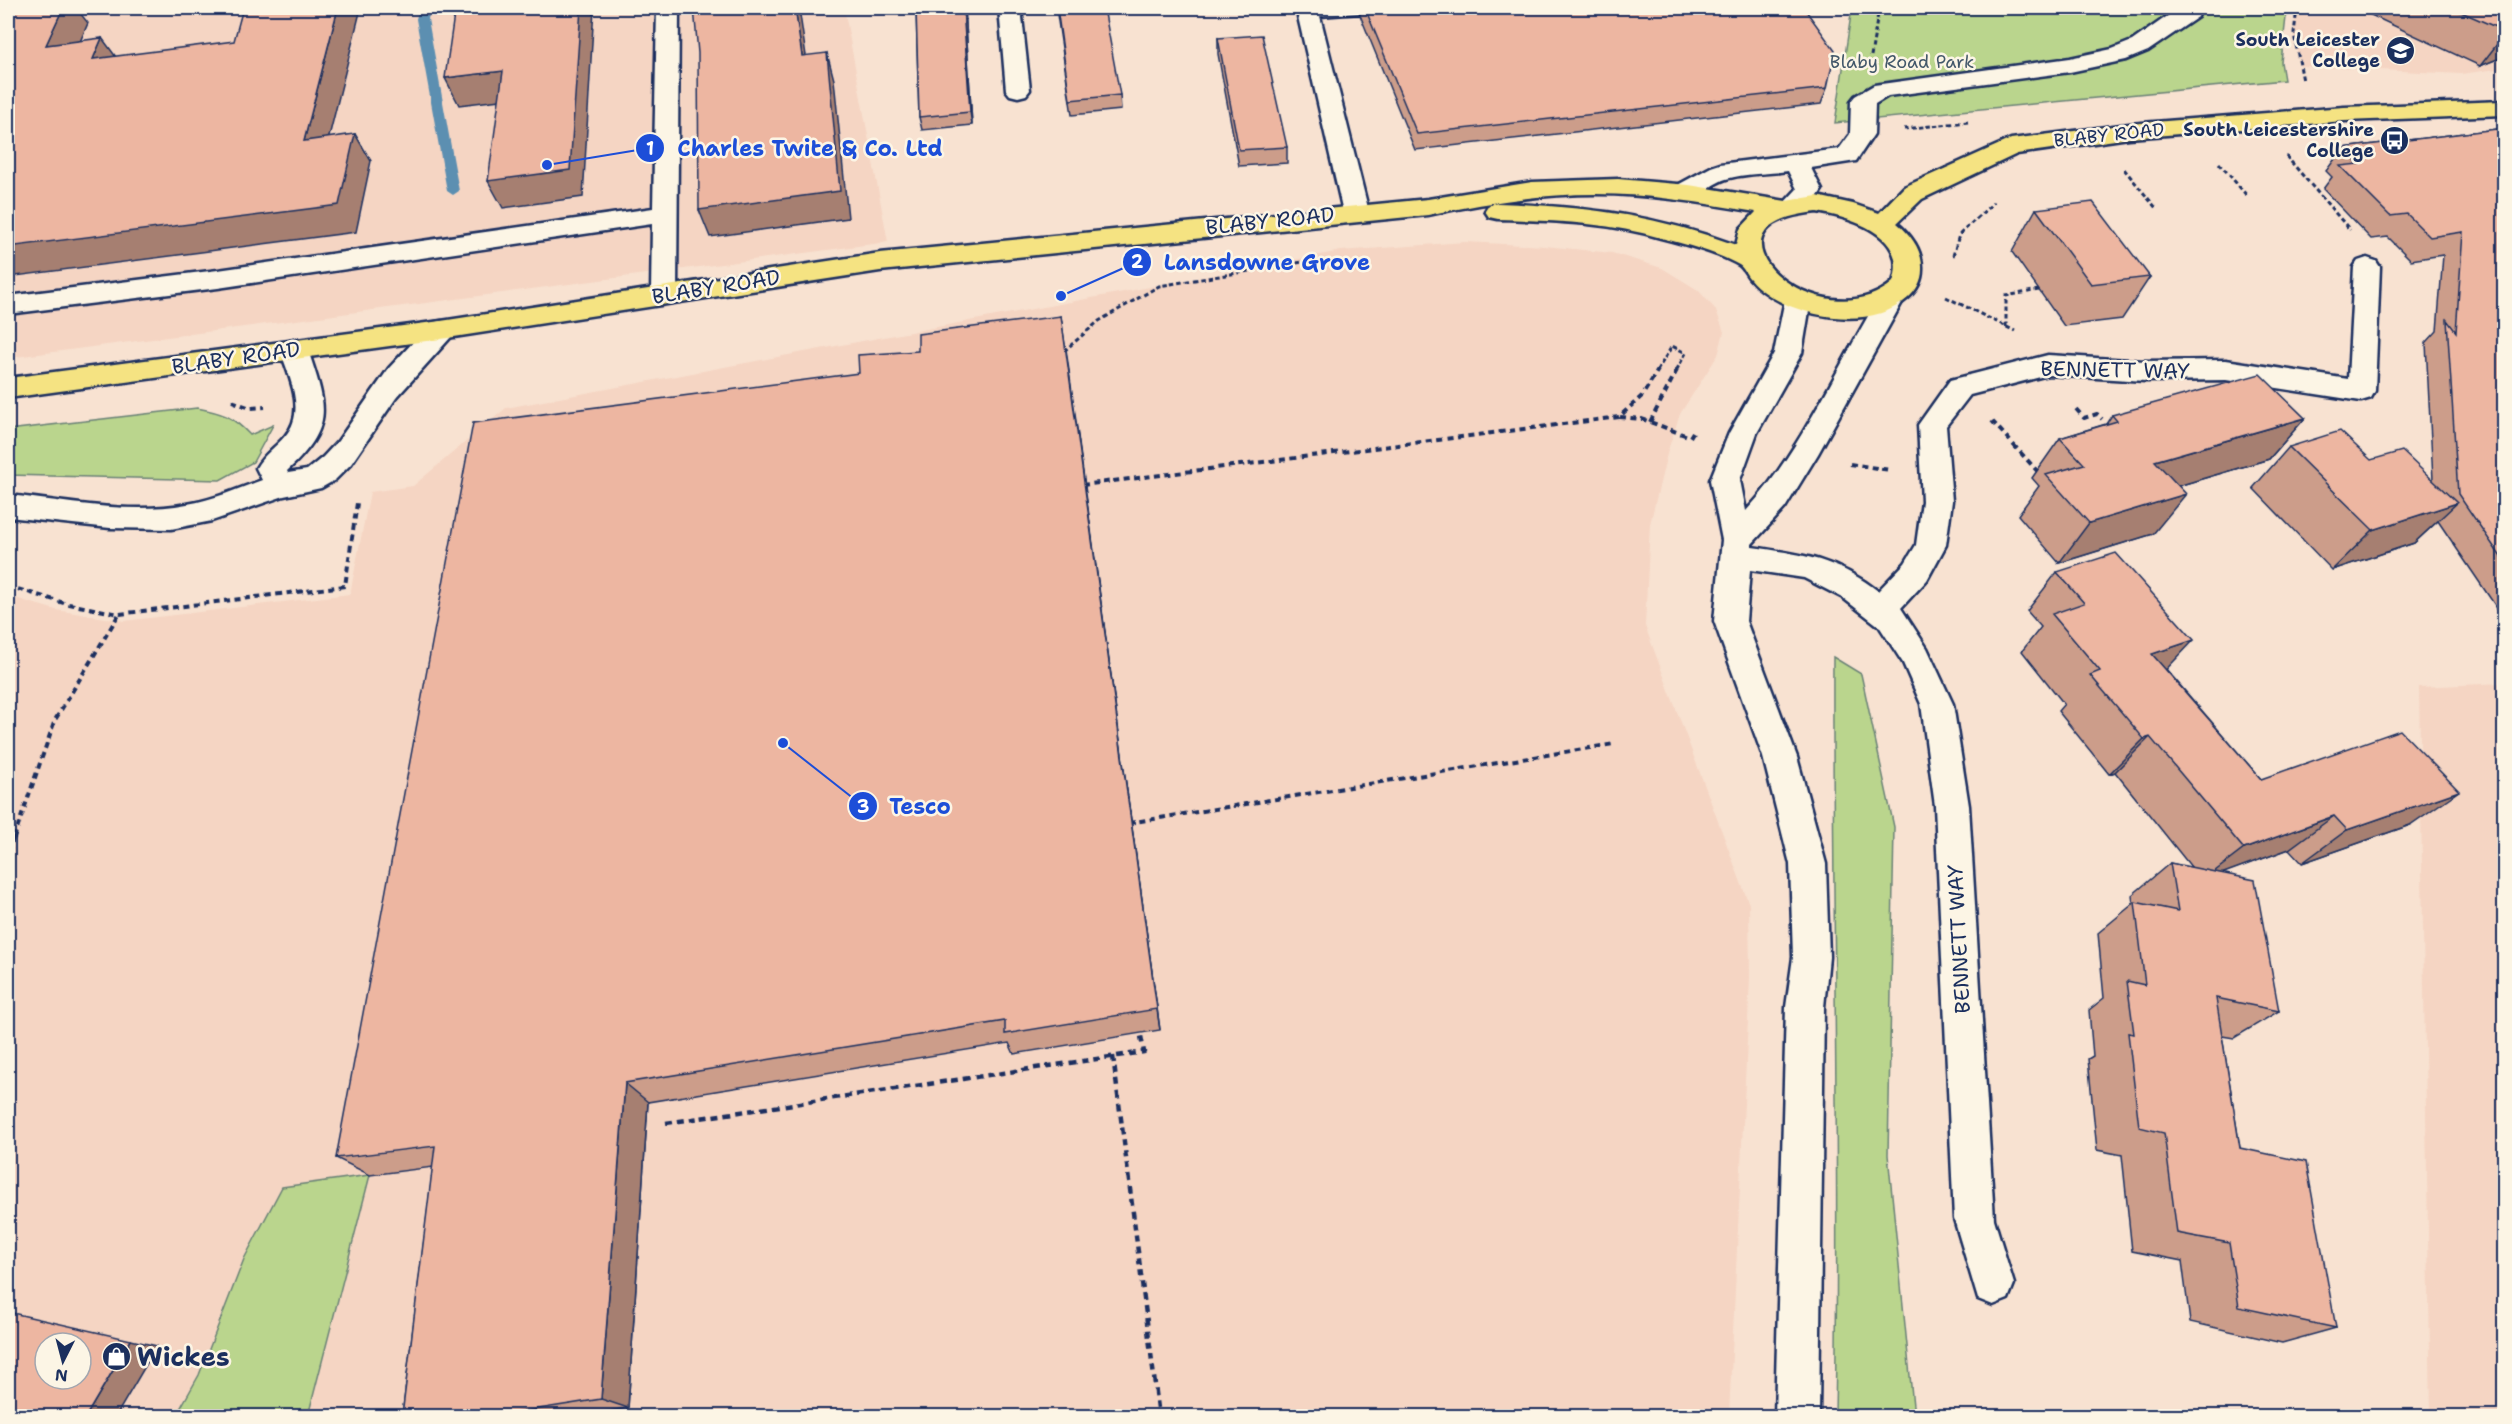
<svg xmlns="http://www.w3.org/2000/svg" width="2512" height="1424" viewBox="0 0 2512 1424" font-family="'Shantell Sans',sans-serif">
	<rect width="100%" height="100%" fill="#f8e2d1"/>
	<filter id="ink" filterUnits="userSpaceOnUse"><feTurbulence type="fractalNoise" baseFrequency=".0167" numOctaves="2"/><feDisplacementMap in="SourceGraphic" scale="12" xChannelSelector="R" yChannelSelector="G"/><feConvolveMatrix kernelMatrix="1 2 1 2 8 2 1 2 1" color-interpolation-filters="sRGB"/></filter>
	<g filter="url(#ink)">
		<path fill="#f5d5c3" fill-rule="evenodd" d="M8,8H844L888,242L8,358Z
			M2296,8H2504V68L2461,74L2300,66L2294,34Z
			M1465,242L1545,246L1612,253L1662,268L1698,290L1716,310L1724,332L1718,355L1680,414L1668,450L1650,524L1645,626L1749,904L1750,978L1729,1416H218L199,1375L176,1416H8V596L56,610L124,621L350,594L370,492L413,486L506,408L1341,251ZM45,1343H81V1379H45Z
			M2504,683V1416H2431L2419,687Z"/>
		<path fill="#bad58d" stroke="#6a8276" stroke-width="1.5" d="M1852,8H2287L2281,62L2284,80L1835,123Z
			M197,408C223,413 232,416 250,435L273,425L253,462L220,480L8,475V430Z
			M1833,657L1861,674L1894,827L1888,1155L1914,1416H1835C1840,1163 1832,910 1833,657Z
			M370,1175L308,1416H176L199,1375L244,1259L282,1187Z"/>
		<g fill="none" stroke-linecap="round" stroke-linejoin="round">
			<path fill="#5c8fb1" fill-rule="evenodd" d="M419,8H431L428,19L459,191L453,195L447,191L416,19Z"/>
			<defs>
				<path id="minor" d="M657,8H679L677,294L673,300L664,303L655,300L651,294L652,224L218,288L8,314V296L218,270L653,208Z
					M999,8H1021L1030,90L1026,95L1018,97L1010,95L1006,90Z
					M1296,8H1363L1360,13L1320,16L1369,212L1365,218L1356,220L1347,218L1343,212Z
					M2179,8H2201L2198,17L2148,51L2126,60L2070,72L1888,96L1875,104L1874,134L1856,161L1811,168L1822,190C1813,204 1803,215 1786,211L1782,205L1797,189L1788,171C1769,174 1745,173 1726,179C1707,185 1695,204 1674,199L1670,193L1674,187L1711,167L1720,164L1839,149L1850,134L1851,101L1855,96L1874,85L2070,58L2112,49L2132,41Z
					M2367,258L2376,261L2380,267L2375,391L2371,398L2361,401L2226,380L2145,381L2048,375L1970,395L1946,426L1952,501L1946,545L1927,580L1901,608L1927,648L1953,704L1969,806L1994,1219L2014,1284L2008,1299L1993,1305L1978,1299L1954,1219L1935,806L1921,704L1903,663L1879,626L1843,598L1804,578L1750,570L1746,621L1797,757L1826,864L1829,957L1824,1007L1819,1416H1775L1786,1007L1793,957L1790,864L1763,757L1714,621L1722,540L1710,480L1729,433L1774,353L1785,299L1789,293L1798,290L1807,293L1811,299L1802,353L1757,433L1740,480L1746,511C1801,452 1840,360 1883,291L1892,288L1901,291L1905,297L1818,454L1785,508L1752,544V547C1801,554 1837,559 1878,591L1905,563L1916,545L1922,501L1918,425L1950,380L2048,355L2145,361L2226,360L2348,379L2354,267L2358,261Z
					M441,321L451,323L455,330L451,337L396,398L351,464L335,480L321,488L284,496L212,521L171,529L110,528L8,517V495C66,501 129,515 187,504C213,500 237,489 262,480L256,468C263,455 276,447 285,436C307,412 289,376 280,350L284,343L294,340L304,343L308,350C327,407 335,426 287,471L288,473L307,470L323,457L338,441L389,368L431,323Z"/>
				<path id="major" d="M2504,101V115L2344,121L2129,138L2017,154L1922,199L1897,223C1911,235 1923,251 1922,270C1922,281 1916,291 1908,298C1875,327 1821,320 1783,303C1771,297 1758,289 1750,279C1746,275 1744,268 1739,265C1718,253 1685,244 1661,238C1608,222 1553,221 1498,219L1489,217L1485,211L1489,205L1498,203C1587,207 1652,214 1736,245L1740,229L1756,212C1703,203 1650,194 1596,194C1540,194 1483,203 1428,215L880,271L441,339L8,398V378L441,321L880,253L1428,199L1532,182L1618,179L1689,185L1786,201L1817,196L1853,204L1879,213L1904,187L2011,139L2129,124L2344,107ZM1817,212C1852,218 1909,235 1893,282C1822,344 1683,225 1817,212Z"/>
			</defs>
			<use href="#minor" stroke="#1b2f5e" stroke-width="5"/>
			<use href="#major" stroke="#1b2f5e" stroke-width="5"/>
			<path stroke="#1b2f5e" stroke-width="3" stroke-dasharray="4.5 3" stroke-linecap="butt" d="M2297,8L2294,34L2303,81
				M1871,56L1879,8
				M1904,129L1968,122
				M2286,156L2350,230
				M2219,163L2248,197
				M2124,169L2156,208
				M1953,256L1959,235L1994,202
				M1946,297L2015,331
				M2006,327V296L2039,290
				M1064,351L1099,321L1159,286L1309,261
				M1657,371L1672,346L1686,353L1676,371"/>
			<path stroke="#1b2f5e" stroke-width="4" stroke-dasharray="6 4.5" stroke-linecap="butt" d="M232,401L250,408L265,407
				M2076,409L2084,418L2097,414L2102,419
				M1620,417L1642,419L1690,437L1693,432
				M1992,421L2039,473
				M1650,422L1677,370
				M1850,464L1890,470
				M1082,485L1619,417L1642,396L1658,370
				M8,586L64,603L119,614L345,586L357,503
				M1129,823L1614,744
				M14,838L55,720L119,614"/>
			<path stroke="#1b2f5e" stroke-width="4.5" stroke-dasharray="7 5" stroke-linecap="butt" d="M8,854L14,836
				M1113,1056L1159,1416
				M666,1123L1144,1052L1140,1031"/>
			<use href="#minor" fill="#fcf5e5" fill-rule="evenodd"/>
			<use href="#major" fill="#f5e382" fill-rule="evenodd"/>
		</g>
		<path fill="#cc9d8a" stroke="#1b2f5e" stroke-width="1.5" d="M916,8H965L972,125L922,130L919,117Z
			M1056,8L1120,95L1121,110L1072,115Z
			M1361,8H1804L1827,88L1821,104L1415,150L1360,15Z
			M2356,8H2505V56L2480,66Z
			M1218,38L1287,147V163L1239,166L1218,54Z
			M2505,128V620L2438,521L2414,543L2332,570L2253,488L2289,447L2371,460L2433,480L2426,343L2437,331L2443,255L2411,260L2388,237L2371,239L2323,189L2332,177L2326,171L2343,148Z
			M2036,209L2150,277L2122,319L2064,326L2012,252Z
			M1061,316L1160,1030L1014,1054L1009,1043L648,1102L628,1408L576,1416H402L433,1167L370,1175L336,1158L859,373L918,351Z
			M2112,415L2305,418L2269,459L2178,486L2153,534L2059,563L2018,515L2039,486L2032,478L2060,438L2106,424Z
			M2057,572L2166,669L2261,779L2410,825L2302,863L2289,849L2222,873L2279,1011L2234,1038L2222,1036L2240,1148L2336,1328L2282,1343L2190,1322L2182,1261L2132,1251L2122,1155L2097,1150L2088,1059L2093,1056L2089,1010L2104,998L2098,933L2133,904L2132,895L2170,863L2192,868L2115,772L2109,774L2058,711L2064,704L2022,651L2041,627L2027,611Z"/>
		<path fill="#a67f71" stroke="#1b2f5e" stroke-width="1.5" d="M63,8H76L88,23L67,72L46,45Z
			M338,8H361L321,169L304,141Z
			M581,8H594L583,197L503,208L488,181Z
			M795,8H799L810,83L802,56Z
			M963,8H965L972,125L970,112Z
			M2505,34V56L2480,66Z
			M102,38L122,65L93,59Z
			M827,53L834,80L848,218L710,237L699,210Z
			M503,71L516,98L459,105L445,78Z
			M355,134L371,161L356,232L8,277V247Z
			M1066,349L1160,1030L1157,1009Z
			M2305,418L2269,459L2124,502L2155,461Z
			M2186,494L2153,534L2059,563L2089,523Z
			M2457,503L2414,543L2332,570L2373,530Z
			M2194,640L2158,678L2152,654Z
			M2150,737L2115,772L2109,774L2144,739Z
			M2459,791L2410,825L2302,863L2347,830Z
			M2334,816L2289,849L2202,881L2244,849Z
			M625,1083L648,1102L628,1408L601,1399Z
			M131,1340L157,1346L116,1416H86Z"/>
		<path fill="#edb6a1" stroke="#1b2f5e" stroke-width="1.5" fill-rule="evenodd" d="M8,8H63L46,45L102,38L93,59L234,41L243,8H338L304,141L355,134L339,205L8,247Z
			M455,8H581L570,170L488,181L503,71L445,78Z
			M694,8H795L802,56L827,53L840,191L699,210L698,53Z
			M916,8H963L970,112L919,117Z
			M1057,8H1104L1120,95L1070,100Z
			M1365,8H1804L1835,51L1827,88L1417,134Z
			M2452,8H2505V31Z
			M1262,35L1287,147L1239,150L1218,38Z
			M2505,128V391H2498L2505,401V563L2458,494L2447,320L2456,332L2463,232L2430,237L2407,214L2390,216L2340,166L2359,164L2343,148Z
			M2093,202L2150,277L2091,284L2036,209Z
			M1061,316L1157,1009L1005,1034V1021L625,1083L601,1399L494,1416H402L435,1146L336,1158L473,423L859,373L858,355L918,351V334Z
			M2260,374L2305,418L2155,461L2186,494L2089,523L2046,475L2084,464L2060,438L2117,421L2112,415Z
			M2340,431L2371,460L2402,451L2457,503L2373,530L2289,447Z
			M2116,553L2194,640L2152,654L2261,779L2400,730L2459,791L2347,830L2334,816L2244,849L2150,737L2144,739L2090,675L2100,671L2052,614L2084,603L2057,572Z
			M2170,863L2255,880L2279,1011L2216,998L2240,1148L2306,1162L2336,1328L2239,1307L2229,1243L2177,1233L2164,1133L2139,1127L2128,1033L2134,1034L2127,981L2145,985L2135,902L2178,911Z
			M8,1312L131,1340L86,1416H8ZM45,1343H81V1379H45Z"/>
	</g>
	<defs>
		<symbol id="university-disc" viewBox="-11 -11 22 22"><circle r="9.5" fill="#1b2f5e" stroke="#fcf5e5"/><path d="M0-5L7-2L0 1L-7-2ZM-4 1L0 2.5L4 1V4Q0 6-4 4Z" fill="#fff"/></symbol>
		<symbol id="bus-disc" viewBox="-11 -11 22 22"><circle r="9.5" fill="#1b2f5e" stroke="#fcf5e5"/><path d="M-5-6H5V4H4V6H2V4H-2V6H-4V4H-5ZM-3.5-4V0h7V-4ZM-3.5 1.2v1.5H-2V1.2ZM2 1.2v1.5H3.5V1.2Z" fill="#fff"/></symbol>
		<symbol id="shop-disc" viewBox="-11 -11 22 22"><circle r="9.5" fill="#1b2f5e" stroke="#fcf5e5"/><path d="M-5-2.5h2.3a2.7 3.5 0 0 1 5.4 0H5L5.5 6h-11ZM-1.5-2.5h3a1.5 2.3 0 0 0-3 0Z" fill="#fff"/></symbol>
	</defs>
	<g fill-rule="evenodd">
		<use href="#university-disc" x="2384" y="34" width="33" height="33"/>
		<use href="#bus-disc" x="2378" y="124" width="33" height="33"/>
		<use href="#shop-disc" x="100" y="1340" width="33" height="33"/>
	</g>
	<g text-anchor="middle" stroke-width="5" stroke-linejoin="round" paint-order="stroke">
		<g font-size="18" font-weight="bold" fill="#1b2f5e" stroke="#fcf5e5" text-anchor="end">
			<text x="2380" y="46">South Leicester<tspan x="2380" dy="21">College</tspan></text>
			<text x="2374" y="136">South Leicestershire<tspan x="2374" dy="21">College</tspan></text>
		</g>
		<g font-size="18" fill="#43586a" stroke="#fcf5e5">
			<text x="1902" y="68">Blaby Road Park</text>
		</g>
		<g font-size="18" fill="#1b2f5e" stroke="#fcf5e5">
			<text transform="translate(2109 135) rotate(-6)" y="6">BLABY ROAD</text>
		</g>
		<g font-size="21" fill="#1b2f5e" stroke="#fcf5e5">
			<text transform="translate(1270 221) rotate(-6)" y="7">BLABY ROAD</text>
			<text transform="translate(716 287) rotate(-9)" y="7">BLABY ROAD</text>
			<text transform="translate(236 358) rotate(-8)" y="7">BLABY ROAD</text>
			<text transform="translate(2115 370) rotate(1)" y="7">BENNETT WAY</text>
			<text transform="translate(1959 939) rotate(-93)" y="7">BENNETT WAY</text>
		</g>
		<g font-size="26" font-weight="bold" fill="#1b2f5e" stroke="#fcf5e5" text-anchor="start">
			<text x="137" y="1366">Wickes</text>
		</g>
	</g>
	<path fill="none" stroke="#1d4ed8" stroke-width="2" d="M547 165L650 148M1061 296L1137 262M783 743L863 806"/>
	<g fill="#1d4ed8" stroke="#fcf5e5" stroke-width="2">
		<circle cx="547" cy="165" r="6"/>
		<circle cx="1061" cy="296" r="6"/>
		<circle cx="783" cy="743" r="6"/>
		<circle cx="650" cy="148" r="15"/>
		<circle cx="1137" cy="262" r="15"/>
		<circle cx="863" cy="806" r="15"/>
	</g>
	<g font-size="18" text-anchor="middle" font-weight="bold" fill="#fff">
		<text x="650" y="155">1</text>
		<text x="1137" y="268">2</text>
		<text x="863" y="813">3</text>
	</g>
	<g font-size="22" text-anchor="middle" font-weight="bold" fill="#1d4ed8" stroke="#fcf5e5" stroke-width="5" stroke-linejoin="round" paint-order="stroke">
		<text x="810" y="156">Charles Twite &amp; Co. Ltd</text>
		<text x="1267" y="270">Lansdowne Grove</text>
		<text x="920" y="814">Tesco</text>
	</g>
	<rect width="2512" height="1424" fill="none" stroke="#fcf5e5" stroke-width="30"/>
	<rect x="15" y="15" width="2482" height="1394" fill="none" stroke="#1b2f5e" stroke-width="2" filter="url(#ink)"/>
	<g transform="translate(63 1361) rotate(186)"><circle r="28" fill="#fcf5e5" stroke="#a2a6af" stroke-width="1.5"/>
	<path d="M0-4.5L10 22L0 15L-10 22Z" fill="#1b2f5e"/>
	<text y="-9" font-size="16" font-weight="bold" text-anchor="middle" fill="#1b2f5e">N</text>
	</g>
</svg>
